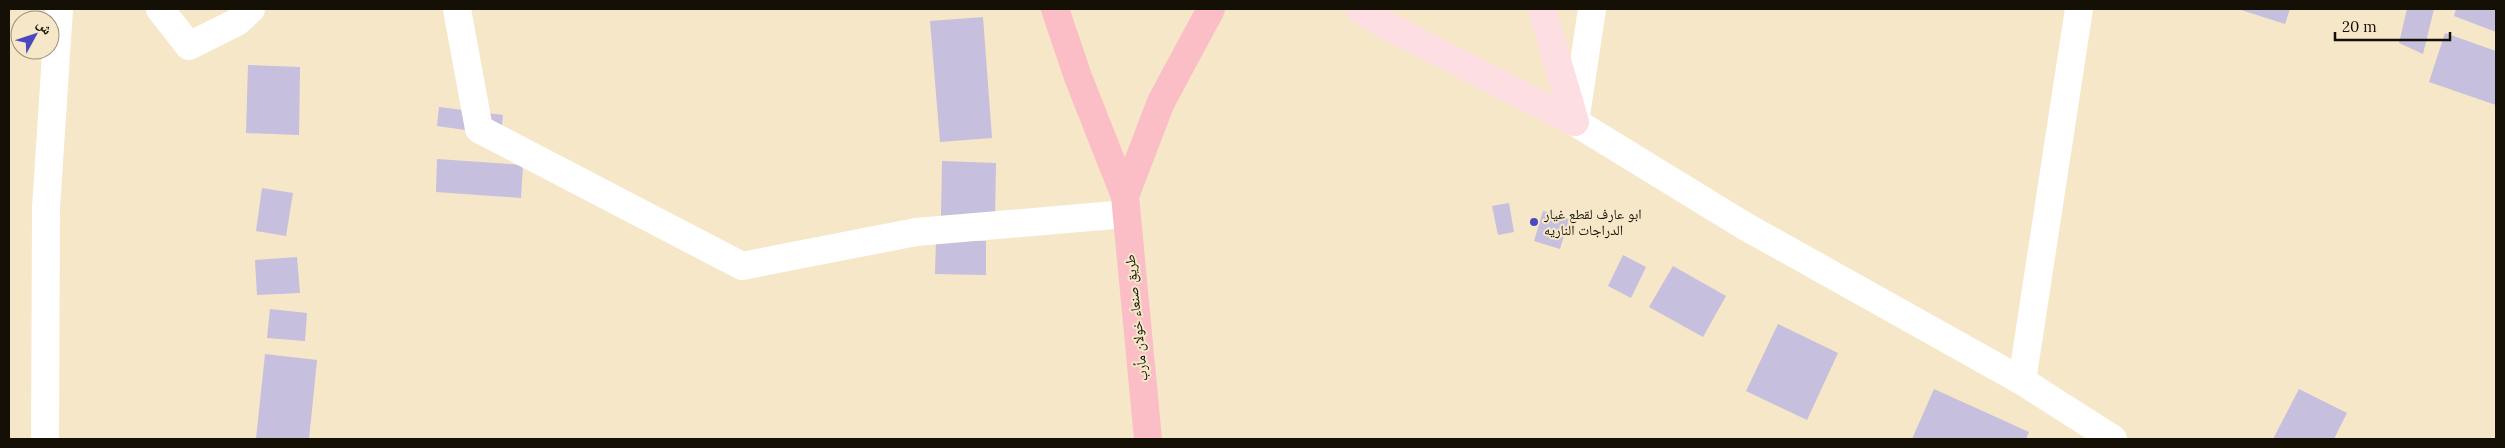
<svg xmlns="http://www.w3.org/2000/svg" width="2505" height="448" viewBox="0 0 2505 448" font-family="Lora,'Noto Naskh Arabic',serif">
	<rect width="100%" height="100%" fill="#f5e7c8"/>
	<path fill="#c6bfdd" d="M2238,9H2290L2285,24Z
		M2407,9H2434L2423,54L2399,43Z
		M2456,9H2496V32L2454,16Z
		M983,17L992,138L940,142L930,21Z
		M2445,33L2496,51V105L2429,82Z
		M248,65L300,67L299,135L246,133Z
		M439,107L503,115L501,135L437,126Z
		M437,159L523,165L521,198L436,192Z
		M942,161L996,163L995,217L941,216Z
		M262,188L293,193L286,236L256,231Z
		M1509,203L1514,232L1498,235L1492,206Z
		M1543,211L1569,219L1560,249L1534,241Z
		M936,240L986,241V275L935,274Z
		M1623,255L1646,267L1631,298L1608,286Z
		M297,257L300,293L257,295L255,260Z
		M1673,266L1726,296L1703,337L1649,307Z
		M270,309L307,313L305,341L267,338Z
		M1778,324L1838,353L1807,420L1746,391Z
		M265,354L317,360L309,439H256Z
		M1934,389L2029,432L2026,439H1912Z
		M2299,389L2347,413L2334,439H2273Z"/>
	<g fill="none" stroke-linecap="round" stroke-linejoin="round">
		<path stroke="#fff" stroke-width="28" d="M160,9L189,46L237,22L251,9
			M457,9L479,129L742,266L916,232L1126,214
			M1575,122L1592,9
			M2022,381L2079,9
			M45,439L46,208L59,9"/>
		<path stroke="#fff" stroke-width="28" d="M1575,122L1743,225L2022,381L2113,439"/>
		<path stroke="#fddee2" stroke-width="28" d="M1359,9L1393,29L1575,122
			M1542,9L1575,122"/>
		<path stroke="#fbbec6" stroke-width="28" d="M1055,9L1078,77L1125,196L1148,439
			M1125,196L1161,102L1211,9"/>
	</g>
	<circle fill="#494ac0" stroke="#f5e7c8" stroke-width="2" cx="1534" cy="222" r="5"/>
	<g text-anchor="middle" stroke-width="4" stroke-linejoin="round" paint-order="stroke">
		<g font-size="14" fill="#151006" stroke="#f5e7c8" text-anchor="start">
			<text x="1544" y="219">ابو عارف لقطع غيار<tspan x="1544" dy="16">الدراجات الناريه</tspan></text>
		</g>
		<g font-size="14" fill="#151006" stroke="#f5e7c8">
			<text transform="translate(1136 318) rotate(-96)" y="5">طريق صنعاء خولان مأرب</text>
		</g>
	</g>
	<rect width="2505" height="448" fill="none" stroke="#151006" stroke-width="20"/>
	<g transform="translate(35 35) rotate(50)"><circle r="24" fill="#f5e7c8" stroke="#9b917a"/>
	<path d="M0-4L9 19L0 12L-9 19Z" fill="#494ac0"/>
	<text y="-8" font-size="14" font-weight="bold" text-anchor="middle" fill="#151006">ش</text>
	</g>
	<path d="M2335 32v8h115v-8" fill="none" stroke="#151006" stroke-width="2.5"/>
	<text x="2342" y="32" font-size="15" fill="#151006" stroke="#f5e7c8" stroke-width="4" paint-order="stroke">20 m</text>
</svg>
